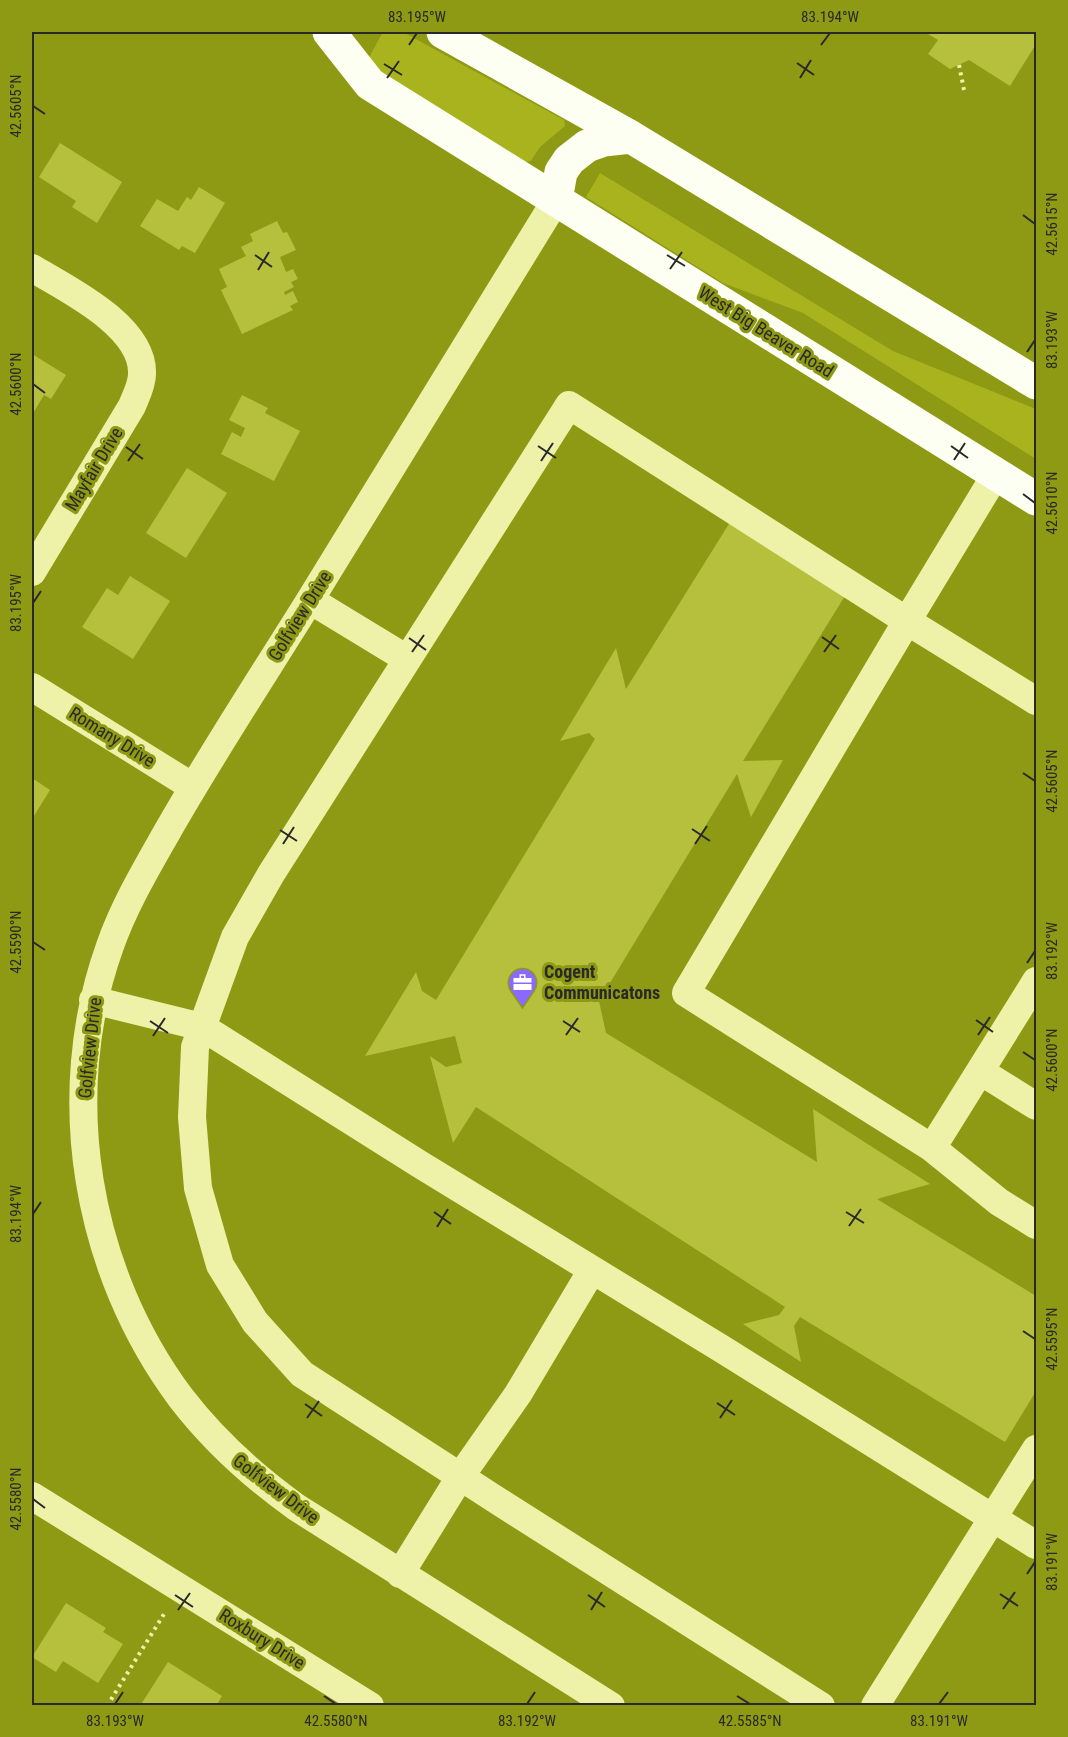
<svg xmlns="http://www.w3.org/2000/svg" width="1068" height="1737" viewBox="0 0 1068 1737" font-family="'Roboto Condensed',sans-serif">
	<rect width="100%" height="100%" fill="#8e9914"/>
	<path fill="#a8b31d" d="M383,32H403L564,120L565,126L540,147L531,161L526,162L369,65L368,59Z
		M600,173L893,351L1036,409V459L803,313L723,283L586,197Z"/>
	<path fill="#b7c03d" d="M925,32H1036V44L1010,86L969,60L950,69L928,54L938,40Z
		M60,143L122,182L97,223L72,207L76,201L39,177Z
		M199,187L225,203L195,253L182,246L179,250L140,226L157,199L178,211L187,197L191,200Z
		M277,221L283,233L287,232L296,250L280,257L286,272L293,269L298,279L291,282L294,287L284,292L285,295L293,291L298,302L290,306L293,310L242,334L221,290L227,287L219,269L246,256L241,247L253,241L250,234Z
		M32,354L66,375L51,399L44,395L32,415Z
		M242,395L268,408L265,413L300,431L274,481L221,454L232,432L241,437L245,428L229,420Z
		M187,468L227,493L186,558L146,533Z
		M732,519L848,591L743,761L783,760L751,817L737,774L599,1001L606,1033L817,1162L813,1109L930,1184L877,1199L1036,1296V1391L1005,1442L800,1317L794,1326L801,1362L743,1324L779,1315L785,1307L476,1107L453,1143L430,1056L446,1067L462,1063L455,1036L365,1056L416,972L422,991L436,1000L595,739L589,733L560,741L616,648L626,689Z
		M130,576L170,601L133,659L82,627L107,588L118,595Z
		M32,778L50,790L32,819Z
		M66,1603L106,1628L103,1632L123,1644L98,1683L63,1661L56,1672L32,1657Z
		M168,1662L222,1696L216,1706H140Z"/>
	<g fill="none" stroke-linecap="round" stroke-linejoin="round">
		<path stroke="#eef2a8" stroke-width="4" stroke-dasharray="3 4.5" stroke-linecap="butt" d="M959,65L964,90
			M107,1706L164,1614"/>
		<path stroke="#eef2a8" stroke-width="28" d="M556,200C473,333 393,467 310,600C262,677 212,753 167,832C146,869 124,906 110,946C56,1096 86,1271 181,1398C214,1441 253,1476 296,1507L611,1706
			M32,268C67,289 144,326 142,374C142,385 136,396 132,406L32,572
			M996,474L907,621L1036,701
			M310,600L407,659
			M32,687L193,787
			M93,1000L202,1027L421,1165L722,1349L1036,1545
			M980,1071L1036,1106
			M932,1148L1036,981
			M32,1496L370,1706
			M400,1574L460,1477L518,1394L592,1270
			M821,1706L498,1501L302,1374L255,1322L220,1265L198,1188L192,1117L195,1047L235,937L271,874L569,405L907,621L686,993L932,1148L999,1202L1036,1225
			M875,1706L1036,1449"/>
		<path stroke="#fdfff3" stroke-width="33" d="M329,32L370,84L1036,499
			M443,32L631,137L1036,383
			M556,200L561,172L569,160L587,146L604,140L631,137"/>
	</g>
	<path fill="none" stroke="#292929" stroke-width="2" d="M409,45L417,33M821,45L830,33M797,63L814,75M384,64L402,75M387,78L399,61M800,78L811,60M33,106L45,114M1023,215L1035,224M255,255L272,267M667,255L685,266M670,269L682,252M258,270L269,252M1027,352L1035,340M33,384L45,393M538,446L556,458M951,446L968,458M126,447L143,459M954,460L965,443M128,461L140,444M541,461L553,443M1023,494L1035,503M33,603L41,591M822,637L839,649M409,638L426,650M412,652L424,635M824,652L836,635M1023,773L1035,781M692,829L710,841M280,830L297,841M283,844L294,827M695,844L707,826M33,942L45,950M1027,963L1035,951M976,1020L993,1032M150,1021L168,1033M563,1021L580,1032M566,1035L578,1018M978,1035L990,1017M153,1036L165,1018M1023,1052L1035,1060M434,1212L451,1224M846,1212L864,1223M33,1214L41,1202M849,1226L861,1209M437,1227L448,1209M1023,1331L1035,1339M717,1403L735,1415M305,1404L322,1416M307,1418L319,1401M720,1418L732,1400M33,1499L45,1508M1027,1574L1035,1562M1000,1594L1018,1606M175,1595L193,1607M588,1595L605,1607M1003,1609L1015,1592M178,1610L190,1593M591,1610L602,1592M324,1696L336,1704M737,1696L750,1704M115,1704L123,1692M527,1704L535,1692M939,1704L948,1692"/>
	<defs>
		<symbol id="office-pin" viewBox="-11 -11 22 30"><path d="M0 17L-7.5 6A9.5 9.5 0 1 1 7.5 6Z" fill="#8b69ff" stroke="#8e9914"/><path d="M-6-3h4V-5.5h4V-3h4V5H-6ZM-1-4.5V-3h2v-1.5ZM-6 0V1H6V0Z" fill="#fff"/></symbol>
	</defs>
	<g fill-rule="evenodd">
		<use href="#office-pin" x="506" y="966" width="33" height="45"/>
	</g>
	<g text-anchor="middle" stroke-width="6" stroke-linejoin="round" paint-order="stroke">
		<g font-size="18" fill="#292929" stroke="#8e9914">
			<text transform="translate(766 332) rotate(32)" y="6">West Big Beaver Road</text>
			<text transform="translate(94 469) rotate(-59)" y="6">Mayfair Drive</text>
			<text transform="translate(300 616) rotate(-58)" y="6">Golfview Drive</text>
			<text transform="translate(112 737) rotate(32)" y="6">Romany Drive</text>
			<text transform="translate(90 1048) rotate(-84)" y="6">Golfview Drive</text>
			<text transform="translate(276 1489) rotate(37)" y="6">Golfview Drive</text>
			<text transform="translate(262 1639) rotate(32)" y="6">Roxbury Drive</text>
		</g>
		<g font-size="18" font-weight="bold" fill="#292929" stroke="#8e9914" text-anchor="start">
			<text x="544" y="978">Cogent<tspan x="544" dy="21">Communicatons</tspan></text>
		</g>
	</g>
	<rect width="1068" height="1737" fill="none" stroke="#8e9914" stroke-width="66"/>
	<rect x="33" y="33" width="1002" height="1671" fill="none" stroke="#292929" stroke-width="2"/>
	<g font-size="15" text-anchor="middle" fill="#292929">
		<text x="417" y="22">83.195°W</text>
		<text x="830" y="22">83.194°W</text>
		<text transform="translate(16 106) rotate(-90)" y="5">42.5605°N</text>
		<text transform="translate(1052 224) rotate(-90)" y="5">42.5615°N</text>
		<text transform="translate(1052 340) rotate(-90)" y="5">83.193°W</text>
		<text transform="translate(16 384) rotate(-90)" y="5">42.5600°N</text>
		<text transform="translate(1052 503) rotate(-90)" y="5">42.5610°N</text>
		<text transform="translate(16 603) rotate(-90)" y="5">83.195°W</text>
		<text transform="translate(1052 781) rotate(-90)" y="5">42.5605°N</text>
		<text transform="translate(16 942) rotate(-90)" y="5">42.5590°N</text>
		<text transform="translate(1052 951) rotate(-90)" y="5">83.192°W</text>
		<text transform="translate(1052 1060) rotate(-90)" y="5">42.5600°N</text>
		<text transform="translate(16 1214) rotate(-90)" y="5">83.194°W</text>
		<text transform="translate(1052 1339) rotate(-90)" y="5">42.5595°N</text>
		<text transform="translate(16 1499) rotate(-90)" y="5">42.5580°N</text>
		<text transform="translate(1052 1562) rotate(-90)" y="5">83.191°W</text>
		<text x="115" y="1726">83.193°W</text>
		<text x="336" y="1726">42.5580°N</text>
		<text x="527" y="1726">83.192°W</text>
		<text x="750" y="1726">42.5585°N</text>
		<text x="939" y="1726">83.191°W</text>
	</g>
</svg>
